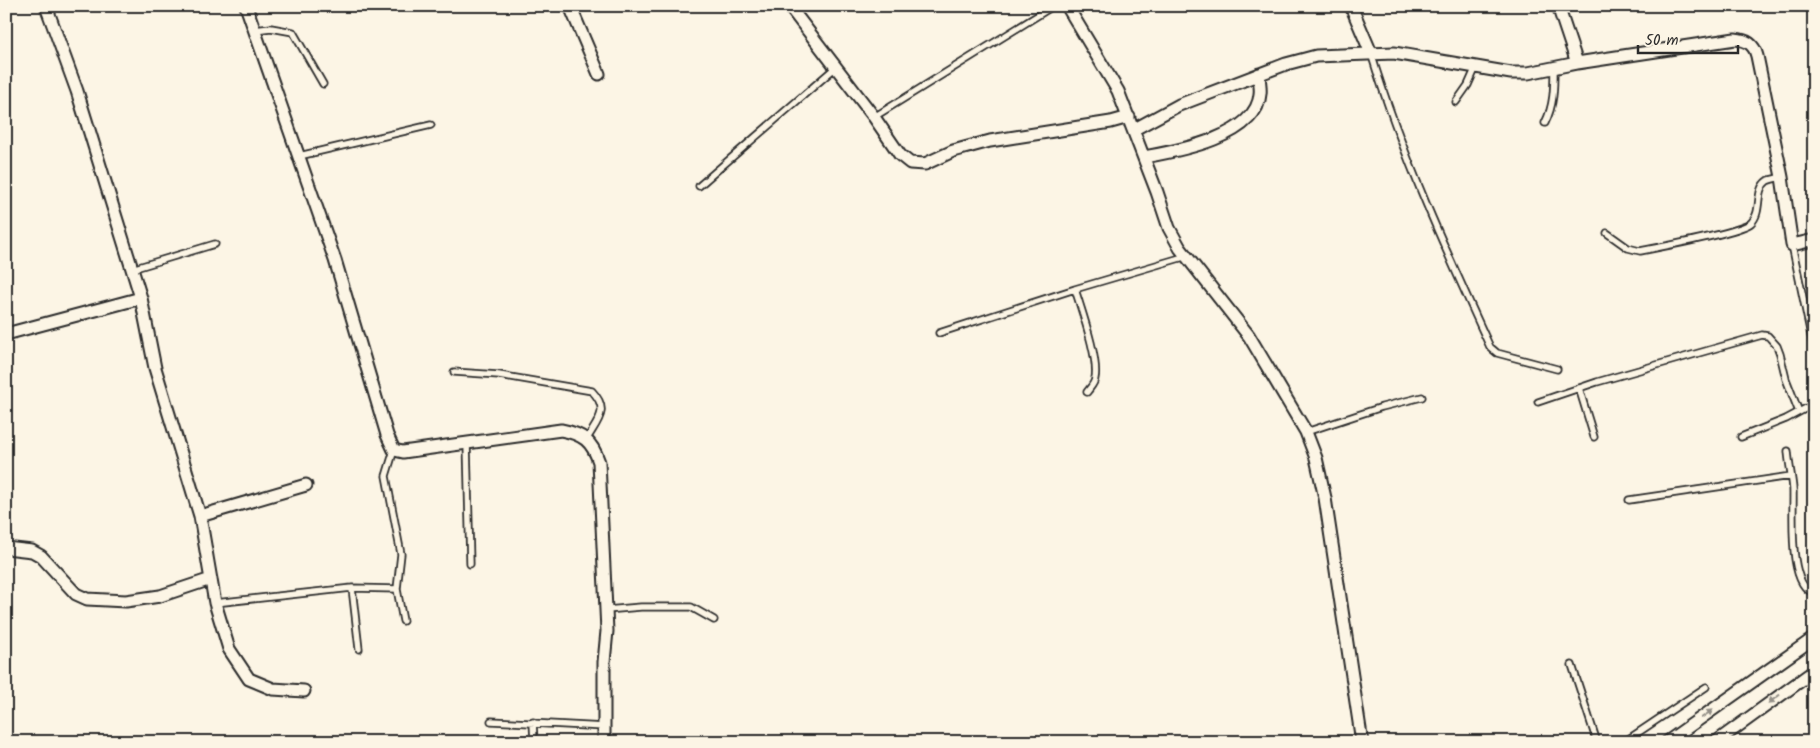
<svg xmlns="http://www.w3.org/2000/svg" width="1820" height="748" viewBox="0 0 1820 748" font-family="Kalam,sans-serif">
	<rect width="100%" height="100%" fill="#fcf5e5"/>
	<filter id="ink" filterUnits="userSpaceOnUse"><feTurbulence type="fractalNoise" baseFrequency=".02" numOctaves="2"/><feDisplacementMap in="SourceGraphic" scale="10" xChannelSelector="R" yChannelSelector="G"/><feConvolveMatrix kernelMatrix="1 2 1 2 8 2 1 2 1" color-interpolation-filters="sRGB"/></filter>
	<g filter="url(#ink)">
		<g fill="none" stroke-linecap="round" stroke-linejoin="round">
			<defs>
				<path id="lane" d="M254,30L271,28L293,32L323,84
					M1371,53C1402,155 1446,251 1490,347L1497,353L1557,369
					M1456,102L1468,85L1476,67
					M874,117L1053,6
					M1545,123C1554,105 1554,88 1554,68
					M299,156L431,125
					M699,186L836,67
					M1607,233L1628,248L1640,251C1660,247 1739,233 1751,223C1763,212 1754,190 1767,181C1771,179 1778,178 1782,177
					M1792,245L1814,350
					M132,269L215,244
					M1075,289C1081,309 1099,359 1095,378C1095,383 1090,388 1087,392
					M939,333L1075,289L1187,256
					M454,372L499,375L592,391C610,410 598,420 587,439
					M1579,388L1594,437
					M1538,402L1597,382L1762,335L1768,336L1777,346L1780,354L1786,379L1799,412
					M1306,432L1382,407L1422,397
					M1741,437L1786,419L1814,404
					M467,443L470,564
					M394,450L386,476L401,554L397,589
					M1788,451C1789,464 1792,477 1793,489C1794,513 1787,586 1814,593
					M1629,500L1791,476
					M352,588L359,649
					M215,603L352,588L397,589L403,621
					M606,610L641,607H691L714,620
					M1572,665L1597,742
					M491,721L605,727
					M533,722L534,742
					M1624,742L1706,687"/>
				<path id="street" d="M46,6L77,91L141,298L155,368L200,516L215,603L229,649L249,679L273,689L304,691
					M246,6L335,260L387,435L394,450L403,452L561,430C583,434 592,441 599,462L607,631L604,662V742
					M570,6L599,74
					M789,6L874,117L900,155L910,163L925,164L953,151L990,141L1111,122L1129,117
					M1067,6L1118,91L1157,192L1169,228L1180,248L1249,336L1306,432L1316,458L1325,498L1362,742
					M1351,6L1371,53
					M1558,6L1577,63
					M1133,130L1179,105L1286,64L1316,56L1394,53L1511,73H1528L1577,63L1735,39C1747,40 1754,44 1757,56L1782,177L1792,245L1814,240
					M1144,157C1177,151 1257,137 1260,94C1261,88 1259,80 1259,74
					M6,334L141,298
					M200,516L306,485
					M6,548L32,551L41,556L76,594L87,599L126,601L160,596L211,579
					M1667,742L1814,638
					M1716,742L1814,671"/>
			</defs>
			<use href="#lane" stroke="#2b2b2b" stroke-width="9"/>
			<use href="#street" stroke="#2b2b2b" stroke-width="15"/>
			<use href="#lane" stroke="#fcf5e5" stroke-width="5.5"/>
			<use href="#street" stroke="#fcf5e5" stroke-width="11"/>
		</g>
		<defs><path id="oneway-solid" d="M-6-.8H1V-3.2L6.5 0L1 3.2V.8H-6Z" transform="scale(1.25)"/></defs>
		<g fill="#949088">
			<use href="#oneway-solid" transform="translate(1774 699) rotate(144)"/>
			<use href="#oneway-solid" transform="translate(1707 714) rotate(-35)"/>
		</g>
	</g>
	<rect width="1820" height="748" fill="none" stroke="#fcf5e5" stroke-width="25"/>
	<rect x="12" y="12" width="1795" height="723" fill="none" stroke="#2b2b2b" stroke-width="2" filter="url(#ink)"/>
	<path d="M1638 45v8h100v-8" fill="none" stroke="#2b2b2b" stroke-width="2.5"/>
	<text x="1645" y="45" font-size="15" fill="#2b2b2b" stroke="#fcf5e5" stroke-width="4" paint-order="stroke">50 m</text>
</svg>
